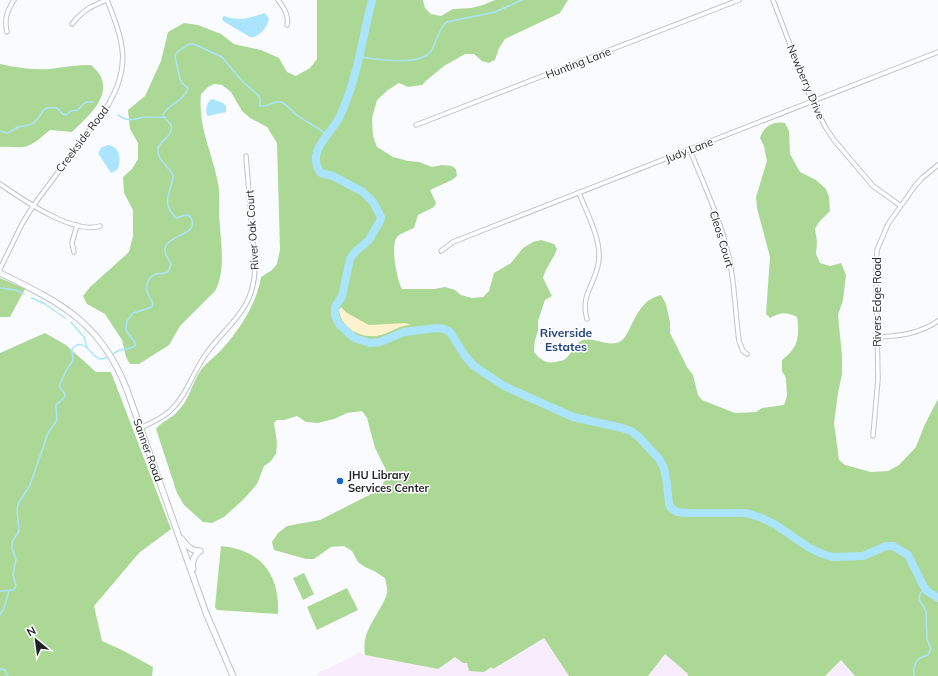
<svg xmlns="http://www.w3.org/2000/svg" width="938" height="676" viewBox="0 0 938 676" font-family="Mulish,sans-serif">
	<rect width="100%" height="100%" fill="#f9fbff"/>
	<path fill="#f7edfd" d="M544,638L569,676H320L316,674L354,656L358,652L365,655L438,669L455,657L463,663L492,667L493,669Z
		M665,654L688,674V676H648Z
		M841,660L855,676H825Z"/>
	<path fill="#acd896" d="M317,0H423L425,8L431,14L441,16L453,9L471,8L483,5L495,0H568L560,13L505,39L499,48L495,60L489,63L482,61L474,54H465L444,66L427,80L422,85L408,87L399,83L388,90L377,100L372,118L373,136L377,147L393,157L408,161L419,162L432,167L442,165L452,166L456,169L457,176L452,180L430,190L436,203L434,207L418,215L414,228C408,231 401,233 397,237C390,246 397,280 402,289H434L445,287L455,290L461,295L472,298L483,297L489,291L494,273L511,263L523,248L533,242L541,240L554,244L557,249C553,260 546,267 543,278L552,296L545,300L538,321V331L535,340L534,352C540,359 546,364 555,362C558,361 562,361 564,360C572,355 573,343 583,340C595,337 607,347 619,342C624,340 627,334 629,330C637,314 642,300 661,295L666,304L670,322V333L687,367L693,375L698,395L702,400L735,413L756,412L762,408L784,405L787,396L786,378L782,371V360C798,348 800,337 797,317C785,312 782,312 770,318L766,314L770,257L757,208L756,197L767,161L764,146L760,138C764,126 773,121 785,123L789,131L790,154L800,172L816,180L826,189L829,197L830,211L819,222L815,229L817,241L816,254L820,263L830,266L841,263L846,275L843,300L838,315L842,356V374L838,393L834,423L839,460L845,465L871,472L888,471L899,465L916,447L925,424L938,399V676H855L841,660L825,676H688V674L665,654L648,676H569L544,638L493,669L491,667L484,672L469,671L467,663H463L455,657L438,669L365,655C361,630 379,616 387,594C388,590 386,583 385,578L376,572L365,567L358,562L352,551L344,546L331,547L314,559H306L274,550L272,542L278,533L287,526L320,520L379,490L385,480L386,470L375,448L367,418L362,411L347,413L334,419L318,423L306,422L297,416L284,420H277L274,423L277,443L276,454L270,462L264,466L257,484L244,499L224,517L212,523L203,522L184,505L177,493L156,429C162,421 171,419 177,412C189,401 192,383 201,370C207,362 216,356 223,348C240,329 257,303 261,277L272,270L277,264L280,250L277,143L267,127L250,118L242,111L231,92L222,85L214,84L208,87L201,94C198,128 212,151 218,183C220,192 219,203 219,213C220,236 227,271 215,291L180,326L169,345L139,364H130L126,357L122,340L105,314L87,304L83,296L90,287L129,252L133,236V210L124,193L123,177L132,169L138,159V143L130,129L128,110L145,96L161,61L168,32L184,23L198,25L221,34L234,44L261,50L279,58L287,72L296,76L310,68L317,59Z
		M0,64C17,68 33,70 50,69C64,67 77,65 91,65C94,68 98,71 100,75C112,97 87,117 72,132L50,130C42,136 33,146 23,147C15,148 8,146 0,147Z
		M0,278L25,289L10,317H0Z
		M45,333L66,345L96,372H111L171,529L139,553L94,606L102,641L122,650L153,667L152,676H0V353Z
		M221,546C261,550 280,574 278,614L217,610L215,607Z
		M304,573L314,594L303,600L293,578Z
		M347,588L358,610L317,630L307,607Z"/>
	<path fill="#fcf2cc" d="M341,307L347,313L369,325L406,323L410,325C398,326 392,332 381,335C363,340 341,329 339,310Z"/>
	<path fill="#aae5fd" d="M265,13L269,19C266,28 263,33 254,37H250L223,21L222,18L224,16C242,22 248,18 265,13Z
		M212,99L223,103L226,106V112L208,116L207,115C205,110 207,104 210,100Z
		M108,145C120,146 122,160 117,170L111,173L98,153L102,147Z"/>
	<g fill="none" stroke-linecap="round" stroke-linejoin="round">
		<path stroke="#aae5fd" stroke-width="1.5" d="M359,57C376,59 419,67 431,51C437,42 438,29 447,22L495,12L522,0
			M118,115C132,124 133,118 147,117C153,117 158,118 164,117
			M0,131L7,133C11,132 14,129 18,127C23,126 29,126 33,123C44,117 38,105 57,108L63,114L66,115L71,111L78,110C83,104 85,101 93,102
			M0,288L16,290L24,294
			M32,298L45,304L65,318
			M71,322L84,337L87,347
			M0,591L14,590L16,585L13,575L16,559L12,549V542L19,531L17,509L19,502L23,496L30,485L48,433L57,420L56,405L65,397V394L59,386L66,371L73,360L72,349C84,335 91,357 100,359C107,360 114,352 120,350C126,348 130,350 135,346V342L127,332L126,328L127,321L133,313L152,307L153,303C149,295 143,289 149,280C150,277 153,275 156,274C160,273 164,274 168,272L171,264C169,260 166,257 165,252C163,233 203,237 190,216L186,215L176,218C160,202 171,194 173,176C170,166 157,162 158,149C159,140 174,137 171,125C169,122 165,119 163,115C168,103 185,101 188,88L182,83L180,79L175,56L177,52L186,46L190,44H194L222,57L241,80L259,96L260,99V106C268,108 274,100 281,102C287,104 292,112 298,116C308,123 318,127 327,135
			M0,615L4,608L9,591
			M0,669L5,670L8,676
			M914,676C913,664 916,658 928,655L931,649L927,639L926,611L919,599L920,594L925,588"/>
		<path stroke="#aae5fd" stroke-width="8" d="M372,0C362,40 357,81 339,118C330,135 305,153 321,173L333,176L363,192L373,202L381,217L380,221L369,240L355,252L350,259L342,296L335,307V316L339,324L354,338L370,343L380,342L404,332L437,328L444,329L450,332L465,356L474,366L504,386L573,417L622,428L631,431L639,437L659,459L664,468L667,484L669,504L671,508L677,512L687,513H746L762,518L776,525L808,547L820,553L832,557L863,556L886,546H893L908,555L923,585L927,591L938,598"/>
		<defs>
			<path id="minor" d="M278,0C284,8 289,15 287,25
				M773,0L812,102L826,128L834,140L873,186L901,206
				M72,24C83,10 90,7 106,0
				M7,32C4,19 7,11 14,0
				M416,125L739,0
				M690,150C703,183 720,218 728,253C735,282 735,312 739,341L743,351L747,354
				M0,184C22,199 73,235 100,226
				M579,193C586,211 600,237 599,257C599,281 579,293 587,319
				M441,251L453,242L938,52
				M74,252L72,243L77,225
				M0,269L22,224L33,206L108,105C132,65 123,40 107,0
				M877,337C900,336 919,334 938,321
				M140,428C151,423 161,419 170,411C186,396 192,375 204,357C226,324 254,313 255,267L246,156
				M873,436L878,379L876,269L877,250L888,224L915,186L922,178L938,165"/>
			<path id="secondary" d="M0,273C61,303 101,322 127,390L206,613L233,676
				M182,539C187,546 191,551 200,551
				M193,569C192,561 193,556 200,551"/>
		</defs>
		<use href="#minor" stroke="#bec4cc" stroke-width="5.5"/>
		<use href="#secondary" stroke="#bec4cc" stroke-width="7"/>
		<use href="#minor" stroke="#fff" stroke-width="3.5"/>
		<use href="#secondary" stroke="#fff" stroke-width="5"/>
	</g>
	<circle fill="#1865cf" stroke="#fff" stroke-width="1.5" cx="340" cy="481" r="4"/>
	<g text-anchor="middle" stroke-width="3" stroke-linejoin="round" paint-order="stroke">
		<g font-size="11" fill="#1f2124" stroke="#fff">
			<text transform="translate(578 63) rotate(-21)" y="4">Hunting Lane</text>
			<text transform="translate(806 82) rotate(67)" y="4">Newberry Drive</text>
			<text transform="translate(82 139) rotate(-53)" y="4">Creekside Road</text>
			<text transform="translate(689 150) rotate(-21)" y="4">Judy Lane</text>
			<text transform="translate(252 230) rotate(-94)" y="4">River Oak Court</text>
			<text transform="translate(722 239) rotate(73)" y="4">Cleos Court</text>
			<text transform="translate(877 302) rotate(-90)" y="4">Rivers Edge Road</text>
			<text transform="translate(148 450) rotate(70)" y="4">Sanner Road</text>
		</g>
		<g font-size="11" font-weight="bold" fill="#1f2124" stroke="#fff" text-anchor="start">
			<text x="348" y="479">JHU Library<tspan x="348" dy="13">Services Center</tspan></text>
		</g>
		<g font-size="12" font-weight="bold" fill="#23477d" stroke="#fff">
			<text x="566" y="337">Riverside<tspan x="566" dy="14">Estates</tspan></text>
		</g>
	</g>
	<g transform="translate(36 640) rotate(331)" stroke="#ffffff" stroke-width="3" paint-order="stroke">
	<path d="M0-3L7 15L0 10L-7 15Z" fill="#1f2124"/>
	<text y="-6" font-size="11" font-weight="bold" text-anchor="middle" fill="#1f2124">N</text>
	</g>
</svg>
